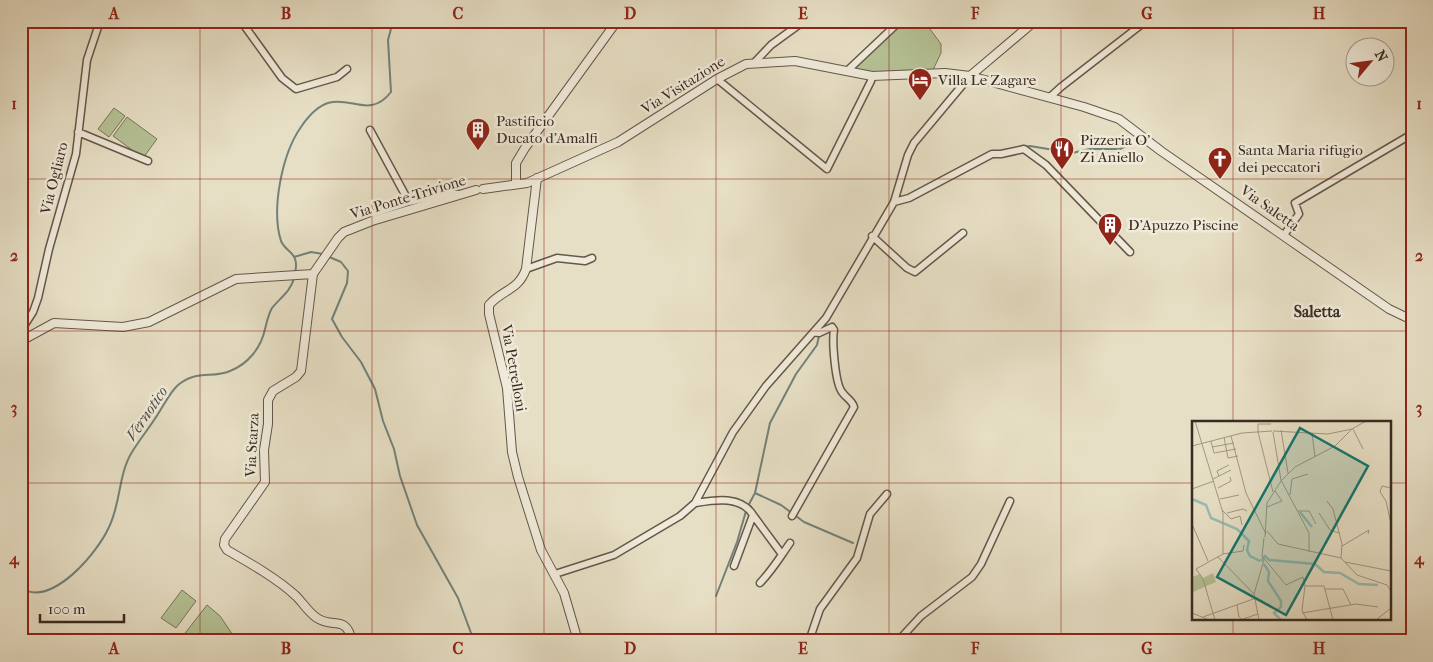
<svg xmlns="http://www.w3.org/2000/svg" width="1433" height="662" viewBox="0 0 1433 662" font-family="'IM FELL French Canon',serif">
<rect width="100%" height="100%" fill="#e7dfc5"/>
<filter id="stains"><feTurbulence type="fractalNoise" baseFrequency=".004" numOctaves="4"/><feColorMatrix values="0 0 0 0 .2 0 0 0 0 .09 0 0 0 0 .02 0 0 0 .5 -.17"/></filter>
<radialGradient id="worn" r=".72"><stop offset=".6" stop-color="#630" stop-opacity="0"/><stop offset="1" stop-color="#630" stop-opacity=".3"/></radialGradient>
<path fill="#b5c295" stroke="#78765b" d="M 905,21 L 924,21 L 941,44 L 941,53 L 933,70 L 873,73 L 853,69 Z
M 114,108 L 125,116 L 109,137 L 98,129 Z
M 127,117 L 157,139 L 143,158 L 113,136 Z
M 182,590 L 196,601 L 176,628 L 161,618 Z
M 207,605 L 220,616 L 237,641 L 179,641 Z"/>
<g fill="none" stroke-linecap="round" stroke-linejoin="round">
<path stroke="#72827a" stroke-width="2" d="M 1008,150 L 1030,146 L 1072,153 L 1090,149 L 1120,149 L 1138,140
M 327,256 L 341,262 L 348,271 L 347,283 L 332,319 L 342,337 L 361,362 L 375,389 L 383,421 L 394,449 L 400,476 L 417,525 L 458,598 L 474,641
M 294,257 L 311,252 L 323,254
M 295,273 C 300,252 286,253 281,241 C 271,209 282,154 301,127 C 338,72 362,129 391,92 L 388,40 L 393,21
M 755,493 L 781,505 L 804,522 L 853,543
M 748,506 L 755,493 L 770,423 L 796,374 L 817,345 L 819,336
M 21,588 C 52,608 98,552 109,527 C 121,503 118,475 132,452 C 140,439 150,427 158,414 C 164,405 169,394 177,386 C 196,369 212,379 230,371 C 248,364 261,348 265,329 C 267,322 268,315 272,308 C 280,298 291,291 294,278
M 716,596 L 737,542 L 746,511"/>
<defs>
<path id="minor" d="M 241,21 L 282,78 L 296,89 L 337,77 L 347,69
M 754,63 L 771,45 L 804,21
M 847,71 L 900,21
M 717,79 L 827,169 L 871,81 L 872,76
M 1050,97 L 1061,87 L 1146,21
M 370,130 L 409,202 L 449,193 L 459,194
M 78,132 L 148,161
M 894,202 L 909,198 L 992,154 L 1001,154 L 1024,149 L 1046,165 L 1130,252
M 373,214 L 409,202
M 1284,235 L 1299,214 L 1295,203 L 1412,134
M 872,236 L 907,268 L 915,272 L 963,233
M 526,269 L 557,258 L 585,261 L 592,258
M 23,338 L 24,326 L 33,312 L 38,298 L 49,249 L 76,154 L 87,60 L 100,21
M 695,503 C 714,500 741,495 753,515 L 734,566
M 753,515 L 781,553
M 792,516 L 854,407 C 852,400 846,398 842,392 C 835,383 832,341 834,330 L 832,327 L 819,333 L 814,332
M 555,574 L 614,555 L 680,516 L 695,503 L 733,432 L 766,386 L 826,318 L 894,202 L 908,155 L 914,143 L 970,76
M 760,583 C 774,568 780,557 790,543
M 809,641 L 820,609 L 857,558 L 870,514 L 887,494
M 898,641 L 921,616 L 972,577 L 981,564 L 1010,501"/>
<path id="tertiary" d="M 970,76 L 1035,21
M 537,178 L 526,269 C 518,291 503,289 489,305 L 489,314 L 507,388 L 512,452 L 518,477 L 541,550 L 564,593 L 578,641
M 516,183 L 516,163 L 525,148 L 617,21
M 483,189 L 527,183 L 618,142 L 717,79 L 746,64 L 795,61 L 872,76 L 945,73 L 970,76 L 1084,107 L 1119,119 L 1161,151 L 1389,309 L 1412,320
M 21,341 L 54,323 L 123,327 L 149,322 L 236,279 L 313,274
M 352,641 C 346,614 333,629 317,618 C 309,613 303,603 296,596 C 278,579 248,562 227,550 L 224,545 L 225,539 L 265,482 L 264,450 L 268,424 L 268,400 L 273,391 L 296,377 L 301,371 L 313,274 L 338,238 L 344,232 L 372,221 L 476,190"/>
</defs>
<use href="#minor" stroke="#65574a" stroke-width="9"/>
<use href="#tertiary" stroke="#65574a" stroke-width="10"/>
<use href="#minor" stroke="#efead9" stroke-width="6"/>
<use href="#tertiary" stroke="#efead9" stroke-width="8"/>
</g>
<path fill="none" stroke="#8f2418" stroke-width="1" stroke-opacity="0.55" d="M 200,21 L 200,641M 372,21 L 372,641M 544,21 L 544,641M 716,21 L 716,641M 889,21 L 889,641M 1061,21 L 1061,641M 1233,21 L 1233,422M 21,179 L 1412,179M 21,331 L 1412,331M 21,483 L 1193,483M 1389,483 L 1412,483M 1233,618 L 1233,641"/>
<defs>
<symbol id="hotel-pin" viewBox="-11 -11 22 30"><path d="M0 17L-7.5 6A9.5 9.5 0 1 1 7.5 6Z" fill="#8f2418" stroke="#efead9"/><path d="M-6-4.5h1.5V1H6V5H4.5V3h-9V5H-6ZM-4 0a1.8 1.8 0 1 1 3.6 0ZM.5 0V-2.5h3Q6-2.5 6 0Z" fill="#fff"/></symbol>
<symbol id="building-pin" viewBox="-11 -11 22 30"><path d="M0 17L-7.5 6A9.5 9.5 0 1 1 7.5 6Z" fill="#8f2418" stroke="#efead9"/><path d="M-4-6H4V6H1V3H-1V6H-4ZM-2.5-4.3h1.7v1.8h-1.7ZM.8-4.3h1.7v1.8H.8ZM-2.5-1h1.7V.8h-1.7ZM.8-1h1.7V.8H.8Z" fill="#fff"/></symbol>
<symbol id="restaurant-pin" viewBox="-11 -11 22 30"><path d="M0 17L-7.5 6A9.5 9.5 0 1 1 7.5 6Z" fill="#8f2418" stroke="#efead9"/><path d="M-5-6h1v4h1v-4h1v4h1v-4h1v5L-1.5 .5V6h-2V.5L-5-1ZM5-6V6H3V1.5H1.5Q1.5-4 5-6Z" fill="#fff"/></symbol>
<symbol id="church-pin" viewBox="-11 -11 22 30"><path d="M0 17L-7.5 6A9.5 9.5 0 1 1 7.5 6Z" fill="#8f2418" stroke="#efead9"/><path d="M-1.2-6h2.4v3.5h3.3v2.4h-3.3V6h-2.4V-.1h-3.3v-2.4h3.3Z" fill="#fff"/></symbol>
</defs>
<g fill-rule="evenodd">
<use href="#hotel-pin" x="906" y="66" width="28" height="38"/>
<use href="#building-pin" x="464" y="116" width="28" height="38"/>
<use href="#restaurant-pin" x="1048" y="135" width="28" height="38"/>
<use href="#church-pin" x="1206" y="145" width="28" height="38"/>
<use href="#building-pin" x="1096" y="211" width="28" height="38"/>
</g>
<g text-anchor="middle" stroke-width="5" stroke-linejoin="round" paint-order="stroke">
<g font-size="15" fill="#3a2a21" stroke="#efead9" text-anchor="start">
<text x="938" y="85">Villa Le Zagare</text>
<text x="496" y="126">Pastificio<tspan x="496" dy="17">Ducato d'Amalfi</tspan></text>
<text x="1080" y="145">Pizzeria O'<tspan x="1080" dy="17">Zi Aniello</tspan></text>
<text x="1238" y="155">Santa Maria rifugio<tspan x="1238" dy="17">dei peccatori</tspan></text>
<text x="1128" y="230">D'Apuzzo Piscine</text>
</g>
<g font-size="15" fill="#3a2a21" stroke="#efead9">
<text transform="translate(683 85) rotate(-32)" y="5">Via Visitazione</text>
<text transform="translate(54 178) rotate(-76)" y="5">Via Ogliaro</text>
<text transform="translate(408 197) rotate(-17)" y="5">Via Ponte Trivione</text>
<text transform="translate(1270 208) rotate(35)" y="5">Via Saletta</text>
<text transform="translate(514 368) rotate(80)" y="5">Via Petrelloni</text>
<text transform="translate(252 445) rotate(-87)" y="5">Via Starza</text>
</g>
<g font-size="16" font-weight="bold" fill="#3a2a21" stroke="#efead9">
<text x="1317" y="317">Saletta</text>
</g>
<g font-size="16" font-style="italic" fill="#514f46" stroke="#efead9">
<text transform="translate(146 413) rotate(-56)" y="6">Vernotico</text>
</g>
</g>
<g transform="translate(1192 421)">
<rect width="199" height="199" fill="#e7dfc5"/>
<path d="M 21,152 L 24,161 L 1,171 L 0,156 L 8,153 L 11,157 Z" fill="#b5c295"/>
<path fill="none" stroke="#97bdb5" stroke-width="2.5" d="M 0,78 L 14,84 L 19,97 L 45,108 L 57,120 L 55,129 L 58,135 L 68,140M 108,91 L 120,106M 69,140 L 73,135 L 77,139 L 123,143 L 132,151 L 148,152 L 167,163 L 186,164M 72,143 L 77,151 L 76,160 L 89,180 L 89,186 L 82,192 L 89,199"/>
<path fill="none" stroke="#a29783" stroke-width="1" d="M 3,0 L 31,92 L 31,133M 161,8 L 171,28M 89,9 L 96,52M 81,10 L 136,13 L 160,8 L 174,0M 66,11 L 81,71M 66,11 L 66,3 L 79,3M 81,11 L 89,59 L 117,112 L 117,131M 120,12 L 123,36M 39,15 L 54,72 L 74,113M 32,16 L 36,37 L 46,35M 19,20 L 22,32 L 44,28M 0,25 L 50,12 L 80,10M 20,26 L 42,22M 27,55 L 25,50 L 37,44M 21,58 L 39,49M 26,67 L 39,60 L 38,56M 199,67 L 190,65 L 188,71 L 194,80 L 199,103M 0,68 L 22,60M 98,74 L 100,58 L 116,53M 28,78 L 47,74M 135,80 L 141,88 L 150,123 L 149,137M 75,86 L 90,80 L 83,70M 30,89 L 39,98 L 48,95 L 50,104M 106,90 L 117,90 L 124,103M 35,92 L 51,88 L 55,90M 127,92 L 138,109 L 147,112M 0,103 L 16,140M 75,110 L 86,123 L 149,137 L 165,154 L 195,164 L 199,170M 73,116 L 75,82 L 89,60 L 103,46 L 143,25 L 160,8M 72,117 L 70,135 L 94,164 L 111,156 L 113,165 L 132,165 L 141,199M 150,125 L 177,109 L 176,113M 26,136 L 62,173 L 67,199M 153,141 L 199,150M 4,148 L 31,133 L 51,130 L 52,124M 4,148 L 11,158 L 23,199M 113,165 L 110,189 L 115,199M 133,168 L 151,168 L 159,184M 62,173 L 72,139M 45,184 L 47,196 L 51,199M 0,192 L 17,199M 110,192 L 164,183 L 186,186M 11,196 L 64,177M 51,198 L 66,193M 184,199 L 199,187"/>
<path fill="#0f766e" fill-opacity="0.15" stroke="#0f766e" stroke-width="2.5" d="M 108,7 L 176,45 L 94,194 L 25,156 Z"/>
<rect width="199" height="199" fill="none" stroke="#3a2a21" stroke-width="2.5"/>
</g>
<rect width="1433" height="662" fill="none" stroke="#e7dfc5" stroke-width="55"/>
<g transform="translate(1370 62) rotate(61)"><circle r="24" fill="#efead9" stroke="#a79d8f"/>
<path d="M0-4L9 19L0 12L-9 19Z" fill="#8f2418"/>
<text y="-8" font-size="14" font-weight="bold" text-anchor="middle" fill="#3a2a21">N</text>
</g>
<path d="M40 614v8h84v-8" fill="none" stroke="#3a2a21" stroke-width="2.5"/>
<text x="48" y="614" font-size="15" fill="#3a2a21" stroke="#efead9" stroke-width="4" paint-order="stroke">100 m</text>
<rect x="28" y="28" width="1378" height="606" fill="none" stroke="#8f2418" stroke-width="2"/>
<g font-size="16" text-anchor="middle" font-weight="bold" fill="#8f2418">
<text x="114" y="19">A</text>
<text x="286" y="19">B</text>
<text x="458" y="19">C</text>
<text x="630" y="19">D</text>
<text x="803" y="19">E</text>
<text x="975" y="19">F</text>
<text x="1147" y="19">G</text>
<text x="1319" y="19">H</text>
<text x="14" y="109">1</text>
<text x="1419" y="109">1</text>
<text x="14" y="261">2</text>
<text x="1419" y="261">2</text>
<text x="14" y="413">3</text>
<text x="1419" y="413">3</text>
<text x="14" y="564">4</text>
<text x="1419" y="564">4</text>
<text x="114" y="654">A</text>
<text x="286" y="654">B</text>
<text x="458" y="654">C</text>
<text x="630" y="654">D</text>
<text x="803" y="654">E</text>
<text x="975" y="654">F</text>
<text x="1147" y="654">G</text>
<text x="1319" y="654">H</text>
</g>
<rect width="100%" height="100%" filter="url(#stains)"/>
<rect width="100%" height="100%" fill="url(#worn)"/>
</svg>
